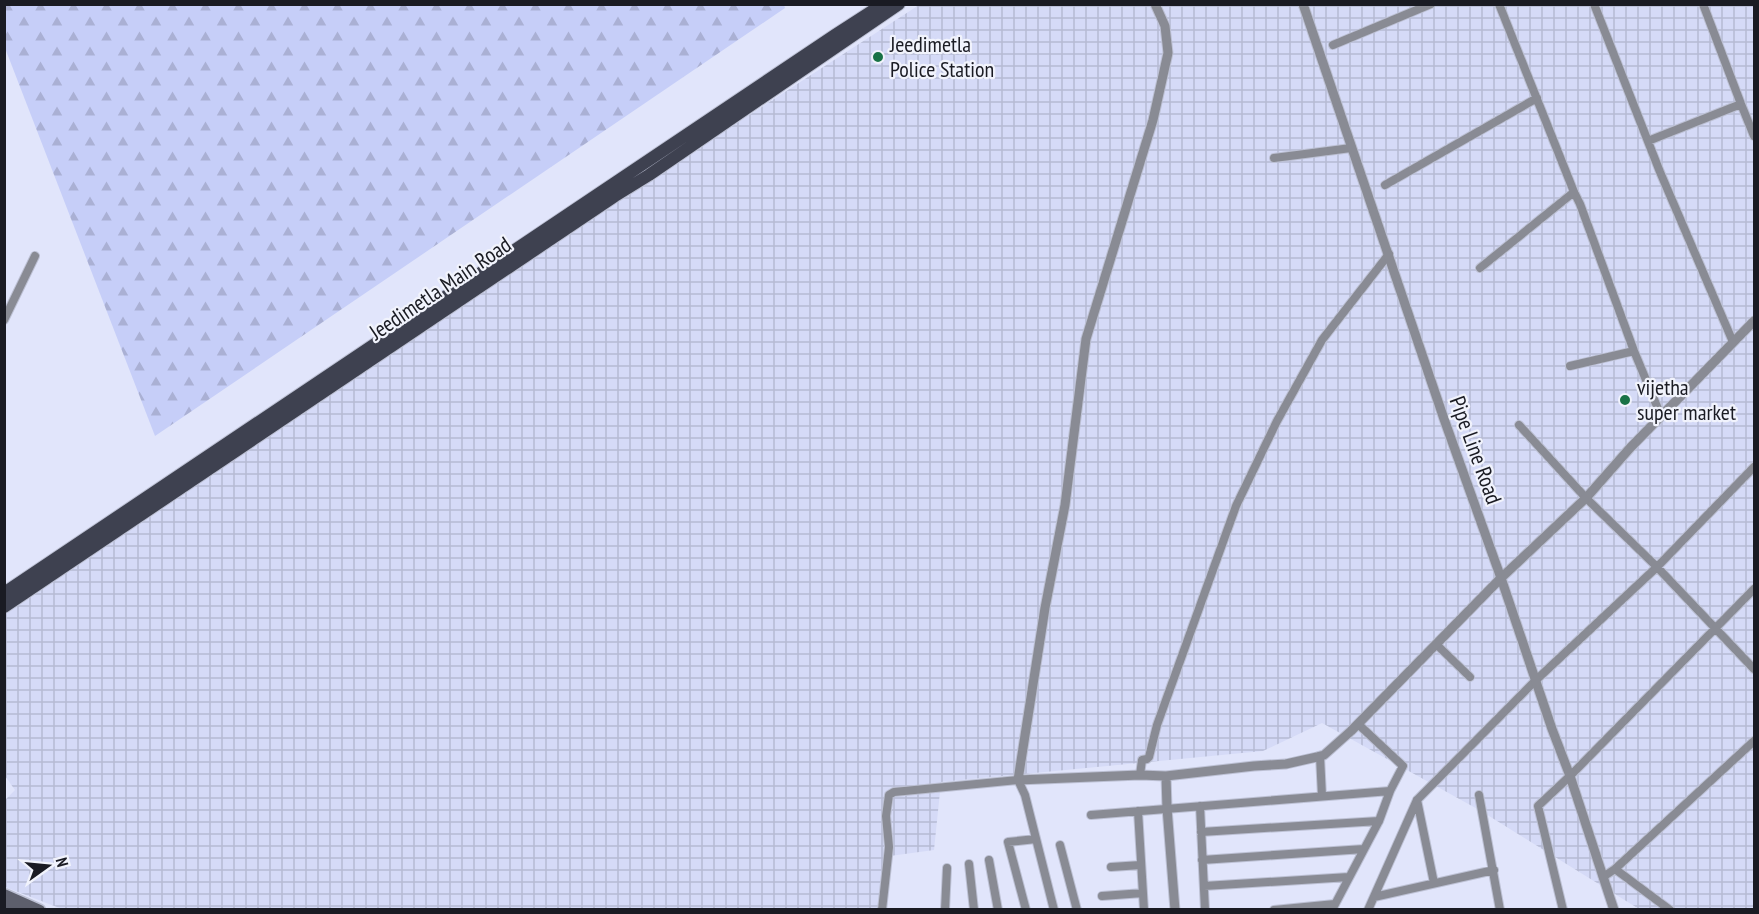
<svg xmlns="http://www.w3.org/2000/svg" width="1759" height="914" viewBox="0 0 1759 914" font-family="'PT Sans Narrow',sans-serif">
<defs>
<pattern id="industrial-grid" width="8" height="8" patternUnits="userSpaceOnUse" patternTransform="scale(1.5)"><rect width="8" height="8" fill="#d5daf7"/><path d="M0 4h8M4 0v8" fill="none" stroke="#b6bad3"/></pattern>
<pattern id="forest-firs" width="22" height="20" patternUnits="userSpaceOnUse" patternTransform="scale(1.5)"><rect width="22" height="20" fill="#c6cef8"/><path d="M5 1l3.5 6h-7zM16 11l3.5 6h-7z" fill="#aab0d4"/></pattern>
</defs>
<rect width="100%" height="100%" fill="#e1e5fb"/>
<path fill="url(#industrial-grid)" d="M 919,5 L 1754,5 L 1754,909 L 1639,909 L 1481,811 L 1322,723 L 1263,751 L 941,782 L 934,850 L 890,856 L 880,910 L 62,909 L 5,887 L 5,800 L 15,790 L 5,776 L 5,597 Z"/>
<path fill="url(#forest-firs)" d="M 784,5 L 785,8 L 155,436 L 5,48 L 5,5 Z"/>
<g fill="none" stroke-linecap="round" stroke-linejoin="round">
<defs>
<path id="minor" d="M 1499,4 L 1574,192 L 1580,204 L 1634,351 L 1661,416
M 1594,4 L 1660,172 L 1733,342
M 1703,4 L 1741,104 L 1754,136
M 1333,45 L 1431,4
M 1648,141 L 1741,104
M 1274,158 L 1351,148
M 1385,185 L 1537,98
M 1480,268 L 1574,192
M 4,320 L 35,256
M 1570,366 L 1634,351
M 1519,425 L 1586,498 L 1657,567 L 1754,669
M 1437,645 L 1470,677
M 1320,756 L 1322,796
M 1140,775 L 1142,760 L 1147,759 L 1149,757 L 1157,725 L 1236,506 L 1277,421 L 1322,340 L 1389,254
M 1479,795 L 1500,910
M 1417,800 L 1434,883
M 1200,806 L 1205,910
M 1138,811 L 1144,910
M 1091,815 L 1390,791
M 1201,832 L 1379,821
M 1060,845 L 1077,910
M 989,860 L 998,910
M 1202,860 L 1364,849
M 969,864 L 974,910
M 1111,867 L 1141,865
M 1615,869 L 1670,910
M 1603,877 L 1615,869 L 1754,741
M 1204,886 L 1349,877
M 1102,896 L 1143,893
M 1374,897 L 1494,870
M 882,910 L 889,847 L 886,816 L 889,795 L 894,792 L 1018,780 L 1025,795 L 1054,910
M 945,910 L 947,868
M 1026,910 L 1008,842 L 1036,839
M 1274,910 L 1335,904
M 1332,910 L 1379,821 L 1390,791 L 1403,766 L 1358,724
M 1368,910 L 1417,800 L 1535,681 L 1657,567 L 1754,467
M 1563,910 L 1538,806 L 1570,776 L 1754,589"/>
<path id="tertiary" d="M 1155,4 L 1165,26 L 1168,53 L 1153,120 L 1086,339 L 1065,505 L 1045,608 L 1018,780 L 1140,775 L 1166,776 L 1167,808 L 1175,910
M 1303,4 L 1444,419 L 1501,578 L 1552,729 L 1570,776 L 1614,910
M 1166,776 L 1254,766 L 1286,764 L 1317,757 L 1324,755 L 1351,731 L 1501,578 L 1586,498 L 1630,448 L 1754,321"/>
<path id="secondary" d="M 4,894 L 40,910
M 4,903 L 19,910"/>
<path id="primary" d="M 4,593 L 835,35 L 883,4
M 4,607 L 615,196 L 649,175 L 899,4"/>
</defs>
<use href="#minor" stroke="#bdc1d4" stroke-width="10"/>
<use href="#tertiary" stroke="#bdc1d4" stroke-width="11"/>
<use href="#secondary" stroke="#bdc1d4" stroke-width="13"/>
<use href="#primary" stroke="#bdc1d4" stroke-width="14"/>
<use href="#minor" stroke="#898b94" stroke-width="8"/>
<use href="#tertiary" stroke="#898b94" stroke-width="9"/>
<use href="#secondary" stroke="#5d5f6c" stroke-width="10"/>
<use href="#primary" stroke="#3e4150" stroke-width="12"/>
</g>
<g fill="#197246" stroke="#f1f3fc" stroke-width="2">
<circle cx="878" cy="57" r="6"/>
<circle cx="1625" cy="400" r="6"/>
</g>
<g text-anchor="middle" stroke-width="4.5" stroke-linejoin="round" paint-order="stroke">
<g font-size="22" fill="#1a1b23" stroke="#f1f3fc" text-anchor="start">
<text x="890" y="52">Jeedimetla<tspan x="890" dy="25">Police Station</tspan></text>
<text x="1637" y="395">vijetha<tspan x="1637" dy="25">super market</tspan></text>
</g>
<g font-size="22" fill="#1a1b23" stroke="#f1f3fc">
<text transform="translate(440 288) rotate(-34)" y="8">Jeedimetla Main Road</text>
<text transform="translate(1476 450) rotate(70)" y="8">Pipe Line Road</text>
</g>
</g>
<rect width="1759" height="914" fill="none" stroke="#1a1b23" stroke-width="12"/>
<g transform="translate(48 866) rotate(75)" stroke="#f1f3fc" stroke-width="4.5" paint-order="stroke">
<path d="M0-4.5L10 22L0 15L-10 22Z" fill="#1a1b23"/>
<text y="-9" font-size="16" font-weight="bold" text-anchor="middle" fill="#1a1b23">N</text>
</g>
</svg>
